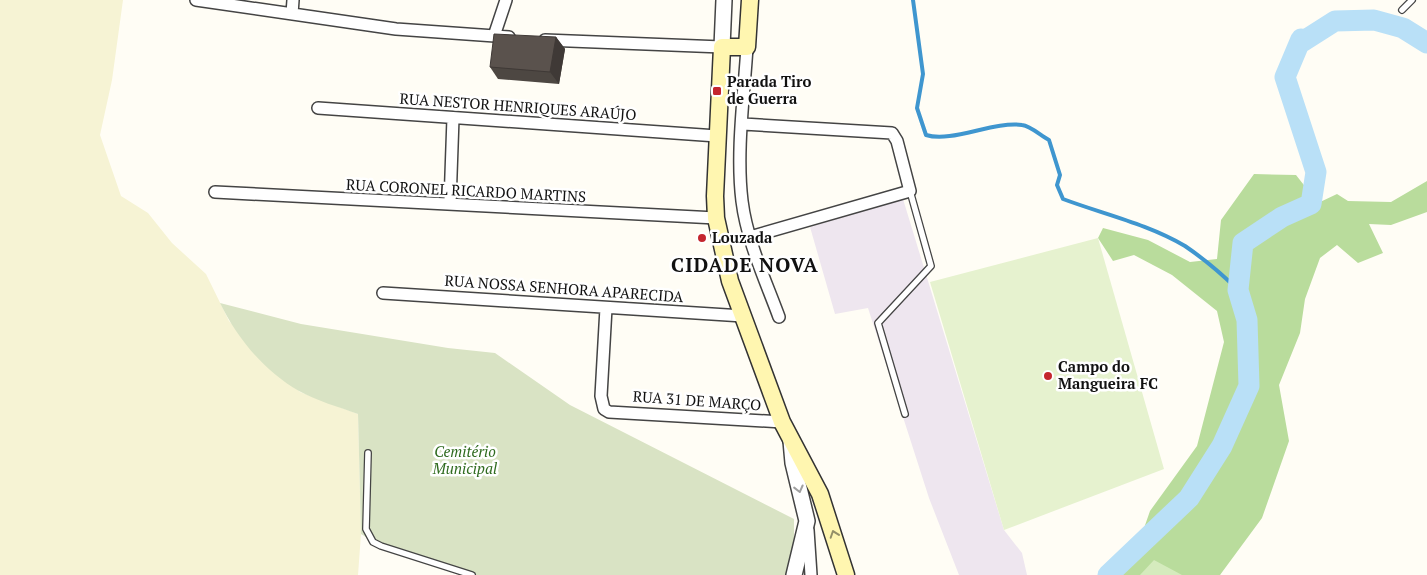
<svg xmlns="http://www.w3.org/2000/svg" width="1427" height="575" viewBox="0 0 1427 575" font-family="'PT Serif',serif">
<rect width="100%" height="100%" fill="#fffdf5"/>
<path fill="#eee6ef" d="M 903,199 L 1004,530 L 1022,553 L 1027,575 L 959,575 L 929,498 L 868,308 L 835,314 L 810,227 Z"/>
<path fill="#f6f3d4" d="M 0,0 L 123,0 L 112,80 L 100,135 L 121,196 L 148,213 L 172,243 L 206,274 L 229,321 L 300,392 L 358,414 L 361,534 L 358,575 L 0,575 Z"/>
<path fill="#d5ebbd" d="M 1142,542 L 1168,559 L 1221,575 L 1109,575 Z"/>
<path fill="#b9dc9c" d="M 1254,174 L 1296,175 L 1318,203 L 1337,194 L 1348,201 L 1391,202 L 1427,181 L 1427,212 L 1391,225 L 1369,224 L 1383,253 L 1358,263 L 1337,245 L 1320,258 L 1305,299 L 1300,333 L 1279,385 L 1289,441 L 1262,518 L 1220,575 L 1182,575 L 1154,560 L 1140,575 L 1098,575 L 1143,531 L 1150,511 L 1197,446 L 1224,342 L 1217,311 L 1172,275 L 1134,255 L 1113,261 L 1098,238 L 1103,228 L 1148,240 L 1190,262 L 1217,259 L 1221,220 Z"/>
<path fill="#d9e3c4" d="M 220,303 L 301,324 L 448,348 L 495,353 L 570,405 L 794,519 L 794,551 L 786,575 L 477,575 L 379,545 L 361,534 L 358,414 C 339,407 317,401 299,391 C 264,371 237,338 220,303 Z"/>
<path fill="#e6f2cf" d="M 1098,238 L 1164,469 L 1004,530 L 930,282 Z"/>
<g fill="none" stroke-linecap="round" stroke-linejoin="round">
<path stroke="#3f96cf" stroke-width="4" d="M 913,0 L 923,74 L 917,108 L 926,135 C 952,143 993,121 1022,125 C 1031,126 1041,136 1049,140 L 1060,175 L 1057,185 L 1063,199 C 1103,214 1148,224 1185,246 C 1204,259 1222,274 1238,290"/>
<path stroke="#b9e0f7" stroke-width="21" d="M 1108,575 L 1189,498 L 1222,446 L 1249,386 L 1247,320 L 1238,290 L 1243,243 L 1282,217 L 1311,204 L 1316,172 L 1285,77 L 1301,39 L 1302,42 L 1335,21 L 1374,20 L 1403,28 L 1427,43"/>
<defs>
<path id="service" d="M 1402,10 L 1412,0
M 905,414 L 878,323 L 931,266 L 910,191
M 368,453 L 366,529 L 373,542 L 381,546 L 472,575"/>
<path id="minor" d="M 196,0 L 396,29 L 509,37
M 292,14 L 293,0
M 494,36 L 506,0
M 545,40 L 722,47
M 747,47 C 744,96 736,152 742,201 C 747,241 765,279 779,317
M 318,108 L 717,136
M 743,124 L 892,133 L 897,141 L 910,191 L 750,237
M 215,192 L 716,218
M 450,203 L 453,118
M 383,293 L 743,316
M 606,308 L 601,396 L 604,409 L 609,412 L 782,422
M 808,530 L 811,575"/>
<path id="tertiary" d="M 722,47 L 724,0
M 791,441 L 793,463 L 807,521 L 794,575"/>
<path id="secondary" d="M 750,0 L 747,47 L 722,47 L 715,196 L 716,218 L 730,281 L 782,422 L 820,494 L 846,575"/>
</defs>
<use href="#service" stroke="#444" stroke-width="8"/>
<use href="#minor" stroke="#444" stroke-width="14"/>
<use href="#tertiary" stroke="#444" stroke-width="18"/>
<use href="#secondary" stroke="#333" stroke-width="19"/>
<use href="#service" stroke="#fff" stroke-width="5.5"/>
<use href="#minor" stroke="#fff" stroke-width="11"/>
<use href="#tertiary" stroke="#fff" stroke-width="15"/>
<use href="#secondary" stroke="#fff6b0" stroke-width="16"/>
</g>
<path fill="#4d4742" d="M 556,37 L 565,49 L 559,84 L 498,79 L 490,67 Z"/>
<path fill="#3f3936" d="M 556,37 L 565,49 L 559,84 L 550,72 Z"/>
<path fill="#5a524d" stroke="#3f3936" d="M 494,34 L 556,37 L 550,72 L 490,67 Z"/>
<defs><path id="oneway-chevron" d="M-2-3.5L2.5 0L-2 3.5" fill="none" stroke-width="1.6" stroke-linecap="round" stroke-linejoin="round" transform="scale(1.25)"/></defs>
<use stroke="#a0a0a0" href="#oneway-chevron" transform="translate(799 489) rotate(76)"/>
<use stroke="#948f68" href="#oneway-chevron" transform="translate(834 534) rotate(-109)"/>
<g fill="#c4262e" stroke="#fff" stroke-width="2">
<rect x="712" y="86" width="10" height="10" rx="2.5"/>
<circle cx="702" cy="238" r="5"/>
<circle cx="1048" cy="376" r="5"/>
</g>
<g text-anchor="middle" stroke-width="5" stroke-linejoin="round" paint-order="stroke">
<g font-size="15" font-weight="bold" fill="#111" stroke="#fff" text-anchor="start">
<text x="727" y="87">Parada Tiro<tspan x="727" dy="17">de Guerra</tspan></text>
<text x="712" y="243">Louzada</text>
<text x="1058" y="372">Campo do<tspan x="1058" dy="17">Mangueira FC</tspan></text>
</g>
<g font-size="15" fill="#111" stroke="#fff">
<text transform="translate(518 107) rotate(4)" y="5">RUA NESTOR HENRIQUES ARAÚJO</text>
<text transform="translate(466 191) rotate(3)" y="5">RUA CORONEL RICARDO MARTINS</text>
<text transform="translate(564 289) rotate(4)" y="5">RUA NOSSA SENHORA APARECIDA</text>
<text transform="translate(697 401) rotate(4)" y="5">RUA 31 DE MARÇO</text>
</g>
<g font-size="15" font-style="italic" fill="#2f6b1f" stroke="#fff">
<text x="465" y="457">Cemitério<tspan x="465" dy="17">Municipal</tspan></text>
</g>
<g font-size="20" font-weight="bold" letter-spacing="1" fill="#111" stroke="#fff">
<text x="745" y="272">CIDADE NOVA</text>
</g>
</g>
</svg>
